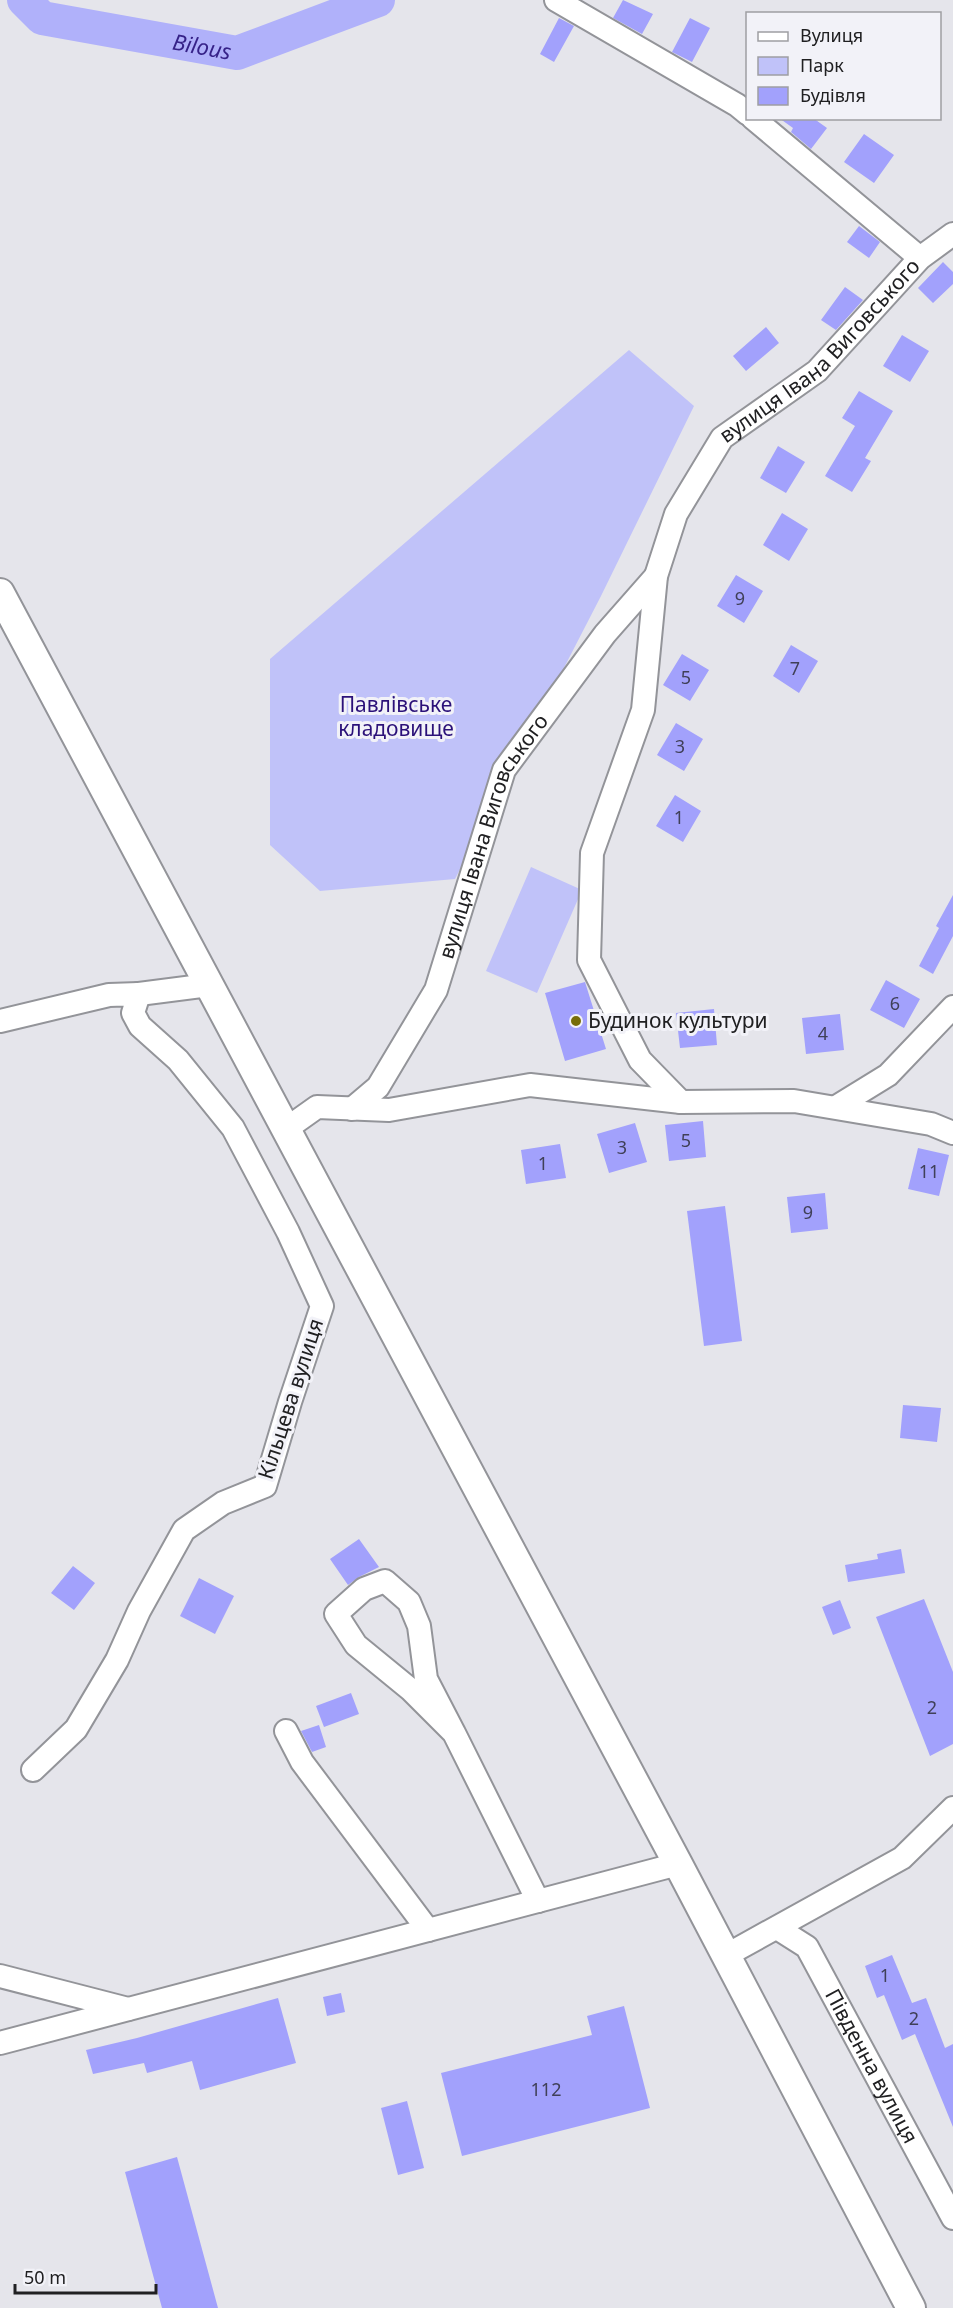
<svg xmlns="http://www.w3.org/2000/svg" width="953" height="2308" viewBox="0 0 953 2308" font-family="'Noto Sans',sans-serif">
<rect width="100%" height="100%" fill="#e5e5eb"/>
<path fill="#c0c2f9" d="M 629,350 L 694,406 L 601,596 L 455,879 L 320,891 L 270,845 L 270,659 Z
M 531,867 L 582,890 L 537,993 L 486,971 Z"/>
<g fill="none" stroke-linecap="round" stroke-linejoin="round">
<path stroke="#b0b1fa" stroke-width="34" id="s1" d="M 24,0 L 42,18 L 237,53 L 378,0"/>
</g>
<path fill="#a2a1fc" d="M 623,0 L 653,14 L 642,34 L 613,18 Z
M 559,18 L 574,26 L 554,62 L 540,54 Z
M 690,18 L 710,28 L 692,62 L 672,52 Z
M 779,118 L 813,118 L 827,128 L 811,149 L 791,132 L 793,128 Z
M 864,134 L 894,155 L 874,183 L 844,162 Z
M 859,226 L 880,242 L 869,258 L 847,242 Z
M 943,262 L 953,272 L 953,284 L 933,303 L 918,288 Z
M 845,287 L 863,300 L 836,330 L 821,320 Z
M 766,327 L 779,343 L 746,371 L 733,356 Z
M 902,335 L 929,351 L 910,382 L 883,366 Z
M 859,391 L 893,411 L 865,458 L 871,461 L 852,492 L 825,476 L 855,426 L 842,418 Z
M 778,446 L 805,462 L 786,493 L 760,478 Z
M 782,513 L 808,529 L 789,561 L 763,545 Z
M 736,575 L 763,591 L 744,623 L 717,606 Z
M 791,645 L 818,661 L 799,693 L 773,676 Z
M 682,654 L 709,670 L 690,701 L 663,685 Z
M 676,723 L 703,739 L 684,771 L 657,755 Z
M 675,795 L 701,811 L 683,842 L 656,826 Z
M 953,895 L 953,936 L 933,974 L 919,966 L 939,928 L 936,926 Z
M 886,980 L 920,999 L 904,1028 L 870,1010 Z
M 585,982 L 606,1049 L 565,1061 L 545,993 Z
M 714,1009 L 717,1045 L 680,1048 L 676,1013 Z
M 840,1014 L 844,1050 L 806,1054 L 802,1018 Z
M 703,1121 L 706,1157 L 669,1161 L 665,1125 Z
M 635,1123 L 647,1162 L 609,1173 L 597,1134 Z
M 560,1144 L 566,1178 L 526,1184 L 521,1150 Z
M 918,1148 L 949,1155 L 939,1196 L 908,1189 Z
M 825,1193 L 828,1229 L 791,1233 L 787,1197 Z
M 725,1206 L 742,1341 L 704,1346 L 687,1211 Z
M 903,1405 L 941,1408 L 937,1442 L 900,1438 Z
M 359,1539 L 379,1567 L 359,1577 L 348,1585 L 330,1559 Z
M 901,1549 L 905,1573 L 848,1582 L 845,1565 L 878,1559 L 877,1554 Z
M 73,1566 L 95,1583 L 74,1610 L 51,1593 Z
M 199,1578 L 234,1596 L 215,1634 L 180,1616 Z
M 924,1599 L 953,1672 L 953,1744 L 930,1756 L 876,1617 Z
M 840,1600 L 851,1628 L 833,1635 L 822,1607 Z
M 351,1693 L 359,1714 L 324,1727 L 316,1706 Z
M 319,1725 L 326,1747 L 312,1752 L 301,1731 Z
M 892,1955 L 912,2003 L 926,1998 L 945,2048 L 953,2044 L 953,2127 L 915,2034 L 902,2040 L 884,1995 L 877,1998 L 865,1966 Z
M 341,1993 L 345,2012 L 327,2016 L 323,1997 Z
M 278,1998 L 296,2063 L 200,2090 L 192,2061 L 147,2073 L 144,2063 L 93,2074 L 86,2050 L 137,2038 Z
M 624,2006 L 650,2108 L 462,2156 L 441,2073 L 592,2035 L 587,2016 Z
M 407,2101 L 424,2168 L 398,2175 L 381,2108 Z
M 177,2157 L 218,2308 L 162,2308 L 125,2172 Z"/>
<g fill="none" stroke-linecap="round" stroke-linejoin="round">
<defs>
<g id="minor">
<path d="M 556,0 L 737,105 L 748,114"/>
<path d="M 753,118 L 920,258"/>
<path d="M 139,994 L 209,985"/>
<path d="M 0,1021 L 109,995 L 139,994 L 133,1013 L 140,1026 L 178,1060 L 233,1128 L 288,1232 L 322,1306 L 290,1402 L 265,1486 L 223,1503 L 184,1530 L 139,1611 L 117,1660 L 76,1729 L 33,1770"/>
<path id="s2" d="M 681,1102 L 640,1060 L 589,960 L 592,853 L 643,710 L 656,576 L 676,514 L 722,438 L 817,371 L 920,258 L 953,234"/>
<path d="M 836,1107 L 888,1075 L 953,1007"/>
<path id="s3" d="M 352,1109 L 378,1087 L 436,990 L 504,770 L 605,634 L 656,576"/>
<path d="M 286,1129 L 317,1107 L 389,1110 L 530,1085 L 681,1102 L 794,1101 L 931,1124 L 953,1133"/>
<path d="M 286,1731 L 302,1762 L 428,1930"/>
<path d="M 454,1733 L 426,1679 L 419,1626 L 409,1602 L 385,1581 L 364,1589 L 336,1614 L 356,1645 L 411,1690 L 454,1733 L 538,1901"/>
<path id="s4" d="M 777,1928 L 807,1947 L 953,2218"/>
<path d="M 725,1956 L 902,1858 L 953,1808"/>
<path d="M 0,1976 L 128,2009"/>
<path d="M 0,2043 L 678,1864"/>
</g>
<path id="major" d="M 0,593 L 678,1864 L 911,2308"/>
</defs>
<use href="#minor" stroke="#939499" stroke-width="26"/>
<use href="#major" stroke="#939499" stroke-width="32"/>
<use href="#minor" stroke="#fff" stroke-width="22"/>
<use href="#major" stroke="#fff" stroke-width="28"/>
</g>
<circle fill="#776d0a" stroke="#f2f2f8" stroke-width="2" cx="576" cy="1021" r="6"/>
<g text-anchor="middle" stroke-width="6" stroke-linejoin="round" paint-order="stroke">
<g font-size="18" fill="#404058">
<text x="740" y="605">9</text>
<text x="795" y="675">7</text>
<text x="686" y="684">5</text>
<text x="680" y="753">3</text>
<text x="679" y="824">1</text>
<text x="895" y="1010">6</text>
<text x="823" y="1040">4</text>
<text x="686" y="1147">5</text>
<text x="622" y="1154">3</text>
<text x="543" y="1170">1</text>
<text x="929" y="1178">11</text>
<text x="808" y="1219">9</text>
<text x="932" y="1714">2</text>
<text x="885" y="1982">1</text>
<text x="914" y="2025">2</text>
<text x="546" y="2096">112</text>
</g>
<g font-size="21" fill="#202022" stroke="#f2f2f8">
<text dy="7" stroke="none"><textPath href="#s2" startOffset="850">вулиця Івана Виговського</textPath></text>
<text dy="7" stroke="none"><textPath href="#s3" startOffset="312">вулиця Івана Виговського</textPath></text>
<text transform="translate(291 1399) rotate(-72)" y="7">Кільцева вулиця</text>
<text dy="7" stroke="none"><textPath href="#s4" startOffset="171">Південна вулиця</textPath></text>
</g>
<g font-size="21" fill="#2b1179" stroke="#f2f2f8">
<text x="396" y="712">Павлівське<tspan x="396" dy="24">кладовище</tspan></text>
</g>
<g font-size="21" fill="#202022" stroke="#f2f2f8" text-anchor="start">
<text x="588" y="1028">Будинок культури</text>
</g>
<g font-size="22" font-style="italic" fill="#362288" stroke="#f2f2f8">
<text dy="8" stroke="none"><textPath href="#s1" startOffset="188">Bilous</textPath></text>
</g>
</g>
<rect x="746" y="12" width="195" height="108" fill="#f2f2f8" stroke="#9e9ea2" stroke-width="1.5"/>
<rect x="758" y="32" width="30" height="9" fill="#ffffff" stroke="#9e9ea2" stroke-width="1.5"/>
<text x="800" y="42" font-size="18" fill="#202022">Вулиця</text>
<rect x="758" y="57" width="30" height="18" fill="#c0c2f9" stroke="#9e9ea2" stroke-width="1.5"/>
<text x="800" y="72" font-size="18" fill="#202022">Парк</text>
<rect x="758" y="87" width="30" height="18" fill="#a2a1fc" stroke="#9e9ea2" stroke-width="1.5"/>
<text x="800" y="102" font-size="18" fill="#202022">Будівля</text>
<path d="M15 2284v9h141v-9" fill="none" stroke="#202022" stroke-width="3"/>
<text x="24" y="2284" font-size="18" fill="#202022" stroke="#f2f2f8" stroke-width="4.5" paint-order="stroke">50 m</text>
</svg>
